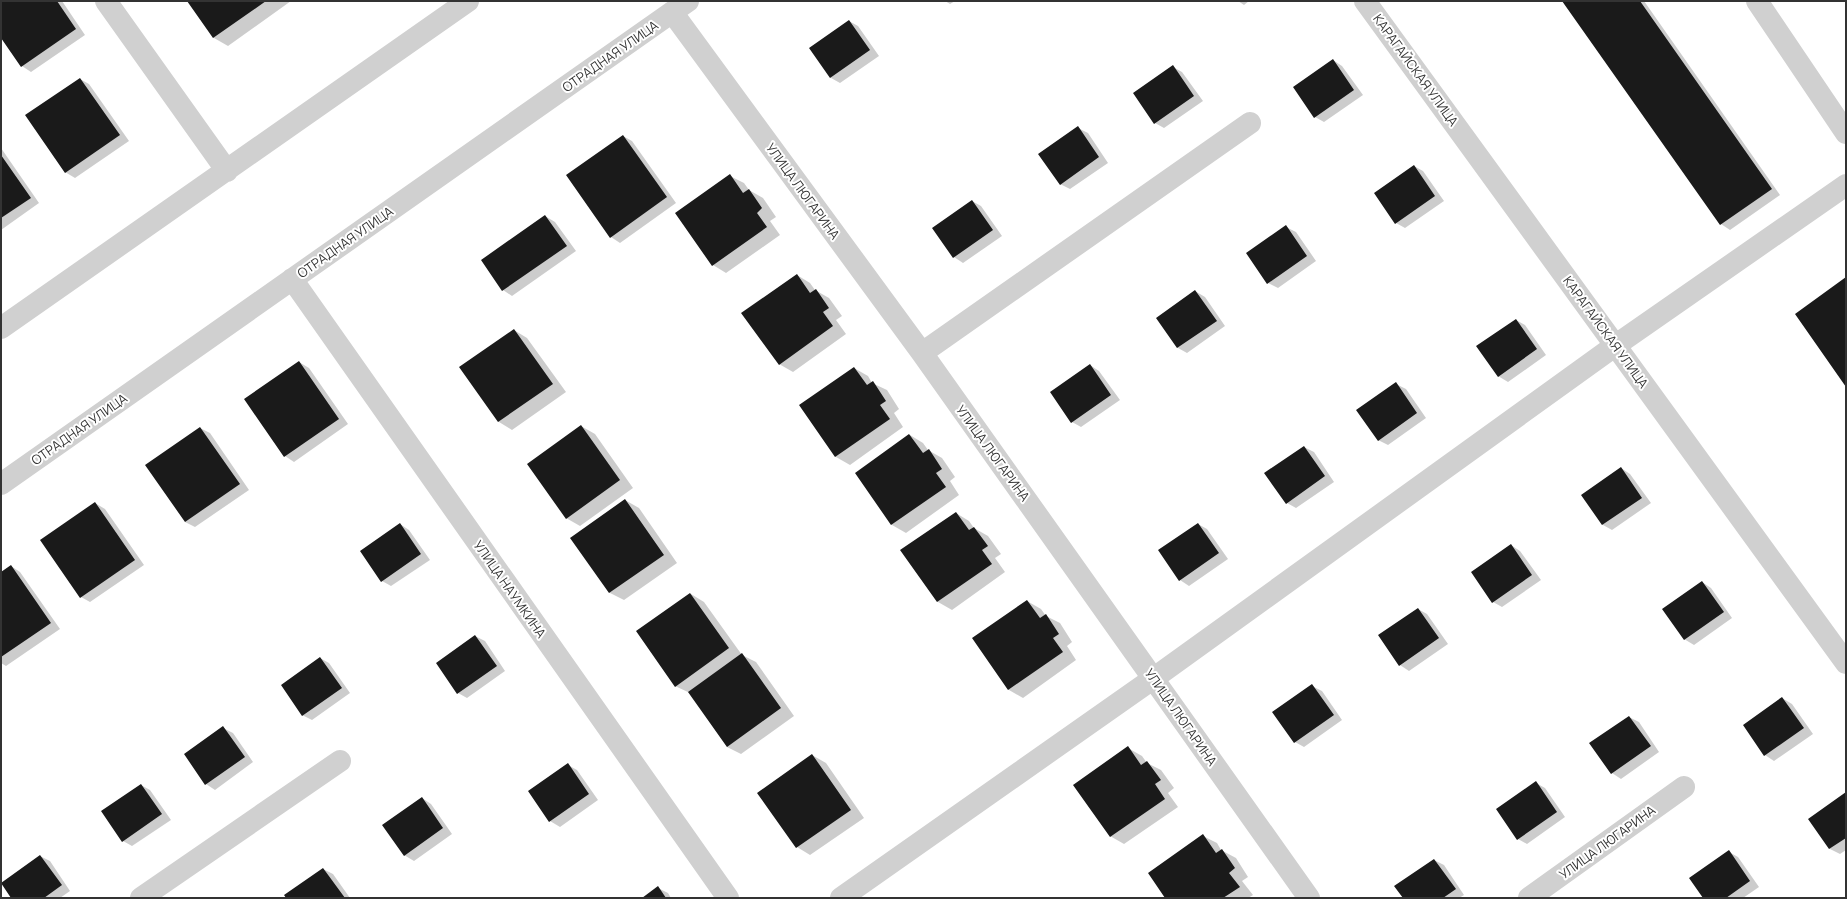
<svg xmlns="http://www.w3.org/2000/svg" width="1847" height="899" viewBox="0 0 1847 899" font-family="Manrope,sans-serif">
<rect width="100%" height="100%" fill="#fff"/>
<path fill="#0003" d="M 1,1 L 62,1 L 85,35 L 31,72 L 22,66 L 1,37 Z
M 189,1 L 291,1 L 228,46 L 214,38 Z
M 945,1 L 955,1 L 950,4 Z
M 1238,1 L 1249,1 L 1244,5 Z
M 1564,1 L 1644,1 L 1780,195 L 1730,230 L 1721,224 Z
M 849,21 L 858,26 L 879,56 L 840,83 L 831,78 Z
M 1333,60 L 1342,66 L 1363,95 L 1324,122 L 1315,117 Z
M 1173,67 L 1182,72 L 1203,101 L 1164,128 L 1155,123 Z
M 80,79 L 89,84 L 129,141 L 75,178 L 65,172 Z
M 1078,128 L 1088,133 L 1108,163 L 1070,189 L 1060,184 Z
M 623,136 L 632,141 L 676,203 L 620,243 L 611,237 Z
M 1,148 L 39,203 L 1,230 Z
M 1414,166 L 1423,171 L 1444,201 L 1405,228 L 1396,223 Z
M 730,176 L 744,183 L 749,190 L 763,198 L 776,217 L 770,221 L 780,235 L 726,273 L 713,265 Z
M 972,201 L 981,206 L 1002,236 L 963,263 L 954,257 Z
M 545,216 L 555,222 L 576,251 L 512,296 L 503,290 L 482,261 Z
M 1286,227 L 1296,232 L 1316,261 L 1278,288 L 1268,283 Z
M 797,275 L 810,283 L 815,290 L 829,298 L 842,316 L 836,320 L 846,334 L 793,372 L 779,364 Z
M 1195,291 L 1205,297 L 1225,326 L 1187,353 L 1178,348 L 1157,318 Z
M 1516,320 L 1525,325 L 1546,355 L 1508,382 L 1498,376 Z
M 514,330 L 527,338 L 566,392 L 512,430 L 499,422 L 460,367 Z
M 299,362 L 309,368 L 348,424 L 294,462 L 285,456 L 246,399 Z
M 1090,365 L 1099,371 L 1120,400 L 1081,427 L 1072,422 Z
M 854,368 L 868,376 L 872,383 L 887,390 L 899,409 L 894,413 L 903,427 L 850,465 L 836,457 L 800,405 Z
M 1396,384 L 1406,389 L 1426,418 L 1388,445 L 1378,440 Z
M 581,426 L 595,434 L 633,488 L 580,526 L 566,518 Z
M 200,428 L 210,433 L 249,490 L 195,527 L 185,522 Z
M 910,435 L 923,443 L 928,450 L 942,458 L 955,477 L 950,481 L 959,495 L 906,533 L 892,525 L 856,473 Z
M 1304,447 L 1314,452 L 1334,482 L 1296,508 L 1287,503 Z
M 1621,468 L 1630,474 L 1651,503 L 1612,530 L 1603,525 L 1582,495 Z
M 625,500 L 639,508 L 677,563 L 624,600 L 610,593 L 572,538 Z
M 95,503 L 105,509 L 144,565 L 90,602 L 81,597 Z
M 956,513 L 969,521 L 974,528 L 988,536 L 1001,554 L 995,558 L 1005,572 L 952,610 L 938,602 L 902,551 Z
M 400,524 L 409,530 L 430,560 L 391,586 L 382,581 Z
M 1198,524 L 1207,529 L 1228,559 L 1189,586 L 1180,580 Z
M 1511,545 L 1520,551 L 1541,580 L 1502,607 L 1493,602 Z
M 11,566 L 20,572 L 60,629 L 6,666 L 1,663 L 1,573 Z
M 1702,582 L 1711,588 L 1732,618 L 1694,645 L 1684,639 Z
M 691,594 L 704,602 L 742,655 L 756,662 L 794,716 L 741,754 L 727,747 L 690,693 L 675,686 Z
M 1027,601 L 1041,609 L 1046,616 L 1060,623 L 1072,642 L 1067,646 L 1076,660 L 1023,698 L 1009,690 L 973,638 Z
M 1418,609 L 1427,614 L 1448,644 L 1409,671 L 1400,665 L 1379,636 Z
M 475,636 L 485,641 L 505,671 L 467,698 L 458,693 Z
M 320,658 L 329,663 L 350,693 L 312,720 L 302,715 Z
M 1312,686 L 1322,691 L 1342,720 L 1304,747 L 1295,742 Z
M 1782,698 L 1792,704 L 1813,734 L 1774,761 L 1765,755 Z
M 1629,717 L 1639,722 L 1659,752 L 1621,779 L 1612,773 Z
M 223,728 L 233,733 L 253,762 L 215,790 L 206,784 Z
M 1128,748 L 1142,756 L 1147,763 L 1161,770 L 1174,788 L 1168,793 L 1178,807 L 1124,844 L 1110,836 Z
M 812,755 L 826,763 L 864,818 L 810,855 L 797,847 Z
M 568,765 L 577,770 L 598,800 L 560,827 L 550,821 L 529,792 Z
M 1536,783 L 1545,788 L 1565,817 L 1527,844 L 1518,839 Z
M 141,785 L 150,790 L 171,820 L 132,846 L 123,841 Z
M 1846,794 L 1846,850 L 1840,854 L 1830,849 L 1810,819 Z
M 422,798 L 431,804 L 452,834 L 414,861 L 404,855 Z
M 1203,836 L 1217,843 L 1221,850 L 1236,858 L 1248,877 L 1242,881 L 1253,895 L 1248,898 L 1167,898 Z
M 1729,852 L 1738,857 L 1759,887 L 1743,898 L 1704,898 Z
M 40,856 L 50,861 L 70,891 L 60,898 L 12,898 Z
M 1434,860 L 1444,865 L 1464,895 L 1459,898 L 1404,898 Z
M 323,869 L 333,874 L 350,898 L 287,898 Z
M 658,888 L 668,893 L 671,898 L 643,898 Z"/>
<path fill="#1a1a1a" d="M 1,1 L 57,1 L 76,29 L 21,67 L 1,38 Z
M 187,1 L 266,1 L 213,38 Z
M 1562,1 L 1640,1 L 1772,189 L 1720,225 Z
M 849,20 L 870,50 L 830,78 L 809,48 Z
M 1333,59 L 1354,90 L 1314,118 L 1293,87 Z
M 1173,65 L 1194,96 L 1154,124 L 1133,93 Z
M 80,78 L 120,135 L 65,173 L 25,115 Z
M 1078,126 L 1099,157 L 1060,185 L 1038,154 Z
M 623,135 L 667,197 L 610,238 L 566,175 Z
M 1,155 L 31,198 L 1,218 Z
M 1414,165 L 1435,196 L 1395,224 L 1374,193 Z
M 730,174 L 743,193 L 749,189 L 762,208 L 757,213 L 767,227 L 712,266 L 675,213 Z
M 972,200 L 993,230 L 953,258 L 932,228 Z
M 545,215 L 567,246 L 502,291 L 481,260 Z
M 1286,225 L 1307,256 L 1267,284 L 1246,253 Z
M 797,274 L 810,293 L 816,289 L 829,308 L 823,312 L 833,326 L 779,365 L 741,313 Z
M 1846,277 L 1846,387 L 1795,314 Z
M 1195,290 L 1217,321 L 1177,348 L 1156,318 Z
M 1516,319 L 1537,349 L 1498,377 L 1476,346 Z
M 514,329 L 553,384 L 498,422 L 459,367 Z
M 299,361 L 339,419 L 284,457 L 244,399 Z
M 1090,364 L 1111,395 L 1071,423 L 1050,392 Z
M 854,367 L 867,385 L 873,381 L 886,401 L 880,405 L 890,419 L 835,457 L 799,405 Z
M 1396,382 L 1417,413 L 1378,441 L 1356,410 Z
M 581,425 L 620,480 L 566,519 L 527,464 Z
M 200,427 L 240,484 L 185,522 L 145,465 Z
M 909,434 L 923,453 L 929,449 L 942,469 L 936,473 L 946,487 L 891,525 L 855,473 Z
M 1304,446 L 1325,476 L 1286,504 L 1264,473 Z
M 1621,467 L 1642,498 L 1602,525 L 1581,495 Z
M 625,499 L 664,555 L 609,593 L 570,538 Z
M 95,502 L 135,560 L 80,598 L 40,540 Z
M 956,512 L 969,530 L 974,527 L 988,546 L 982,550 L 992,564 L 937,602 L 900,550 Z
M 400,523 L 421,554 L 381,582 L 360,551 Z
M 1198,523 L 1219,553 L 1179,581 L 1158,550 Z
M 1511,544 L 1532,575 L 1492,603 L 1471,572 Z
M 11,565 L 51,623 L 1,657 L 1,572 Z
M 1702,581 L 1724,612 L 1684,640 L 1662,609 Z
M 690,593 L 729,648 L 675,687 L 636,631 Z
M 1027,600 L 1040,618 L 1046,614 L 1059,634 L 1053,638 L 1063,652 L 1008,690 L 972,638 Z
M 1418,608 L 1439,638 L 1399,666 L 1378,635 Z
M 475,635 L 497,666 L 457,694 L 436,663 Z
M 742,653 L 781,708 L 727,747 L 688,692 Z
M 320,657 L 342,688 L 302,716 L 281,685 Z
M 1312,684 L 1334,715 L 1294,743 L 1272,712 Z
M 1782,697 L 1804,728 L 1764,756 L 1743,725 Z
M 1629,716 L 1651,746 L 1611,774 L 1589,743 Z
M 223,726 L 245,757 L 205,785 L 184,754 Z
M 1128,746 L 1141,765 L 1147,761 L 1161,780 L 1155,784 L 1165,799 L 1110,837 L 1073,785 Z
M 812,754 L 851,810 L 796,848 L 757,793 Z
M 568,763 L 589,794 L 549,822 L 528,791 Z
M 1536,781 L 1557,812 L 1517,840 L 1496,809 Z
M 141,784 L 162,814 L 122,842 L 101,811 Z
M 1846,792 L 1846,838 L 1829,849 L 1808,819 Z
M 422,797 L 443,828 L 404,856 L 382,825 Z
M 1203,834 L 1216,853 L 1222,849 L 1235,868 L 1229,873 L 1240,887 L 1223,898 L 1165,898 L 1148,873 Z
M 1729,850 L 1750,881 L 1726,898 L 1703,898 L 1689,878 Z
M 40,855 L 62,885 L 44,898 L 11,898 L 1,883 Z
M 1434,859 L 1456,889 L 1443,898 L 1403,898 L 1394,886 Z
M 323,868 L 345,898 L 286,898 L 284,895 Z
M 658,886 L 666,898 L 642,898 Z"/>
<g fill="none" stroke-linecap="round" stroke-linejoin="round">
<path stroke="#d0d0d0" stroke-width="22" d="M 106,1 L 227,171
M 1365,1 L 1846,663
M 1757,1 L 1846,133
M 672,12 L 922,353 L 1309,898
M 292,279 L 728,898
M 1,328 L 468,1
M 922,353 L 1250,123
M 1,484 L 688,1
M 141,898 L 340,761
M 841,898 L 1154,678 L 1616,345 L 1846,185
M 1529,898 L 1684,787"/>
</g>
<g text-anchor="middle" stroke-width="4" stroke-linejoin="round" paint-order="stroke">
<g font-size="13" fill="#333" stroke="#fff">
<text transform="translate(610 56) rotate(-35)" y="5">ОТРАДНАЯ УЛИЦА</text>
<text transform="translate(1416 70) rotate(54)" y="5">КАРАГАЙСКАЯ УЛИЦА</text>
<text transform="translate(803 191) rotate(54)" y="5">УЛИЦА ЛЮГАРИНА</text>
<text transform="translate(345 242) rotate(-35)" y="5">ОТРАДНАЯ УЛИЦА</text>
<text transform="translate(1606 332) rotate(54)" y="5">КАРАГАЙСКАЯ УЛИЦА</text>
<text transform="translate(79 429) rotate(-35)" y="5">ОТРАДНАЯ УЛИЦА</text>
<text transform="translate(993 453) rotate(54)" y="5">УЛИЦА ЛЮГАРИНА</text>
<text transform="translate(510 589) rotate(55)" y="5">УЛИЦА НАУМКИНА</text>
<text transform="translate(1181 717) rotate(55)" y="5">УЛИЦА ЛЮГАРИНА</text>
<text transform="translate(1607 842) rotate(-36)" y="5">УЛИЦА ЛЮГАРИНА</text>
</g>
</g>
<rect width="1847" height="899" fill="none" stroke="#333333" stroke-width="4"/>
</svg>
